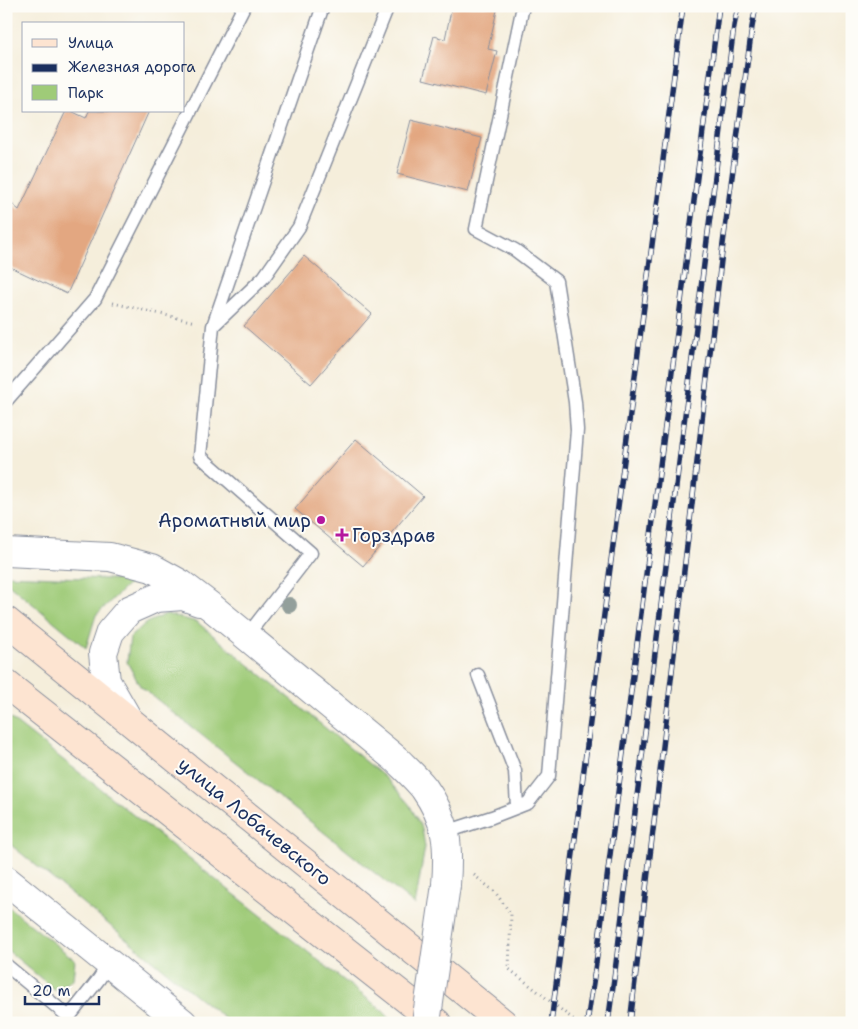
<svg xmlns="http://www.w3.org/2000/svg" width="858" height="1029" viewBox="0 0 858 1029" font-family="'Shantell Sans',sans-serif">
<rect width="100%" height="100%" fill="#fdfcf7"/>
<filter id="ink" filterUnits="userSpaceOnUse"><feTurbulence type="fractalNoise" baseFrequency=".02" numOctaves="2"/><feDisplacementMap in="SourceGraphic" scale="10" xChannelSelector="R" yChannelSelector="G"/><feConvolveMatrix kernelMatrix="1 2 1 2 8 2 1 2 1" color-interpolation-filters="sRGB"/></filter>
<filter id="wash" filterUnits="userSpaceOnUse"><feTurbulence type="fractalNoise" baseFrequency=".0096" numOctaves="4" result="noise"/><feDisplacementMap in="SourceGraphic" scale="20" xChannelSelector="R" yChannelSelector="G"/><feGaussianBlur stdDeviation="1.12" result="paint"/><feColorMatrix in="noise" values="0 0 0 0 0 0 0 0 0 0 0 0 0 0 0 0 0 1.4 0 .05"/><feComposite in="paint" operator="in"/></filter>
<g filter="url(#wash)">
<rect width="100%" height="100%" fill="#f5eedb"/>
<path fill="#9fcb78" stroke="#5d7d6b" d="M 6,575 L 133,580 L 96,615 L 86,648 L 6,582 Z
M 166,614 L 197,622 L 386,778 L 409,804 L 422,828 L 425,847 L 415,905 L 140,686 L 127,662 L 130,637 L 146,623 Z
M 6,715 L 383,1011 L 394,1023 L 230,1023 L 6,841 Z
M 6,905 L 75,960 L 73,979 L 56,991 L 6,949 Z"/>
<g id="blocks">
<path fill="#e3a781" d="M 452,6 L 498,6 L 488,49 L 497,51 L 486,95 L 423,79 L 434,36 L 445,39 Z
M 66,111 L 71,111 L 86,118 L 89,111 L 149,111 L 67,294 L 6,265 L 6,199 L 19,210 Z
M 411,120 L 482,138 L 468,192 L 397,174 Z
M 304,256 L 372,314 L 311,384 L 244,326 Z
M 356,439 L 423,496 L 363,566 L 295,509 Z"/>
</g>
</g>
<g filter="url(#ink)">
<use href="#blocks" fill-opacity="0" stroke="#888e9c" stroke-width="1"/>
<g fill="none" stroke-linecap="round" stroke-linejoin="round">
<defs>
<path id="service" d="M 215,324 L 264,277 L 299,227 L 388,6
M 6,401 L 95,299 L 244,6
M 256,624 L 311,553 L 200,456 L 213,326 L 323,6
M 478,675 L 515,771 L 517,807
M 446,832 L 492,817 L 528,803 L 549,776 L 577,430 L 575,402 L 556,281 L 515,250 L 476,229 L 523,6
M 6,965 L 69,1017
M 68,1023 L 69,1017 L 99,979 L 109,963"/>
<path id="tertiary" d="M 6,552 L 110,557 L 152,568 L 181,584 L 210,606 L 397,760 C 406,769 416,778 424,788 C 448,822 449,845 446,885
M 128,719 L 106,681 L 103,653 L 110,632 L 129,610 L 156,598 L 183,596 L 199,602
M 6,880 L 183,1023"/>
<path id="secondary" d="M 6,621 L 503,1023
M 6,684 L 437,1023"/>
</defs>
<use href="#service" stroke="#888e9c" stroke-width="15"/>
<use href="#tertiary" stroke="#888e9c" stroke-width="30"/>
<use href="#secondary" stroke="#888e9c" stroke-width="30"/>
<path stroke="#888e9c" stroke-width="3" stroke-dasharray="1 4" stroke-linecap="butt" d="M 113,303 L 195,322
M 474,875 L 495,892 L 511,914 L 509,969 L 578,1023"/>
<use href="#service" stroke="#fff" stroke-width="12"/>
<use href="#tertiary" stroke="#fff" stroke-width="28"/>
<use href="#secondary" stroke="#fde4d1" stroke-width="28"/>
<defs>
<path id="rail" d="M 551,1023 L 683,6
M 587,1023 L 597,956 L 719,6
M 608,1023 L 615,971 L 734,26 L 738,6
M 630,1023 L 723,244 L 752,27 L 756,6"/>
</defs>
<use href="#rail" stroke="#1b2f5e" stroke-width="5.5"/>
<use href="#rail" stroke="#fdfcf7" stroke-width="4" stroke-dasharray="11" stroke-linecap="butt"/>
<defs>
<path id="tertiary-bridge" d="M 426,1023 L 446,885"/>
</defs>
<use href="#tertiary-bridge" stroke="#888e9c" stroke-width="30" stroke-linecap="butt"/>
<use href="#tertiary-bridge" stroke="#fff" stroke-width="28"/>
</g>
<circle fill="#939f9b" cx="289" cy="605" r="8"/>
</g>
<g fill="#b5179e" stroke="#fdfcf7" stroke-width="2">
<circle cx="321" cy="520" r="5"/>
<path d="M339.5 527.5h5v5h5v5h-5v5h-5v-5h-5v-5h5z"/>
</g>
<g text-anchor="middle" stroke-width="4" stroke-linejoin="round" paint-order="stroke">
<g font-size="19" fill="#1b2f5e" stroke="#fdfcf7" text-anchor="end">
<text x="311" y="527">Ароматный мир</text>
<text x="352" y="542" text-anchor="start">Горздрав</text>
</g>
<g font-size="19" fill="#1b2f5e" stroke="#fdfcf7">
<text transform="translate(255 821) rotate(39)" y="7">улица Лобачевского</text>
</g>
</g>
<rect width="858" height="1029" fill="none" stroke="#fdfcf7" stroke-width="25"/>
<rect x="22" y="22" width="162" height="90" fill="#fdfcf7" stroke="#a3aaba"/>
<rect x="32" y="39" width="25" height="8" fill="#fde4d1" stroke="#a3aaba"/>
<text x="68" y="48" font-size="15" fill="#1b2f5e">Улица</text>
<rect x="32" y="64" width="25" height="8" fill="#1b2f5e" stroke="#a3aaba"/>
<text x="68" y="72" font-size="15" fill="#1b2f5e">Железная дорога</text>
<rect x="32" y="85" width="25" height="15" fill="#9fcb78" stroke="#a3aaba"/>
<text x="68" y="98" font-size="15" fill="#1b2f5e">Парк</text>
<path d="M25 996v8h74v-8" fill="none" stroke="#1b2f5e" stroke-width="2.5"/>
<text x="32" y="996" font-size="15" fill="#1b2f5e" stroke="#fdfcf7" stroke-width="4" paint-order="stroke">20 m</text>
</svg>
